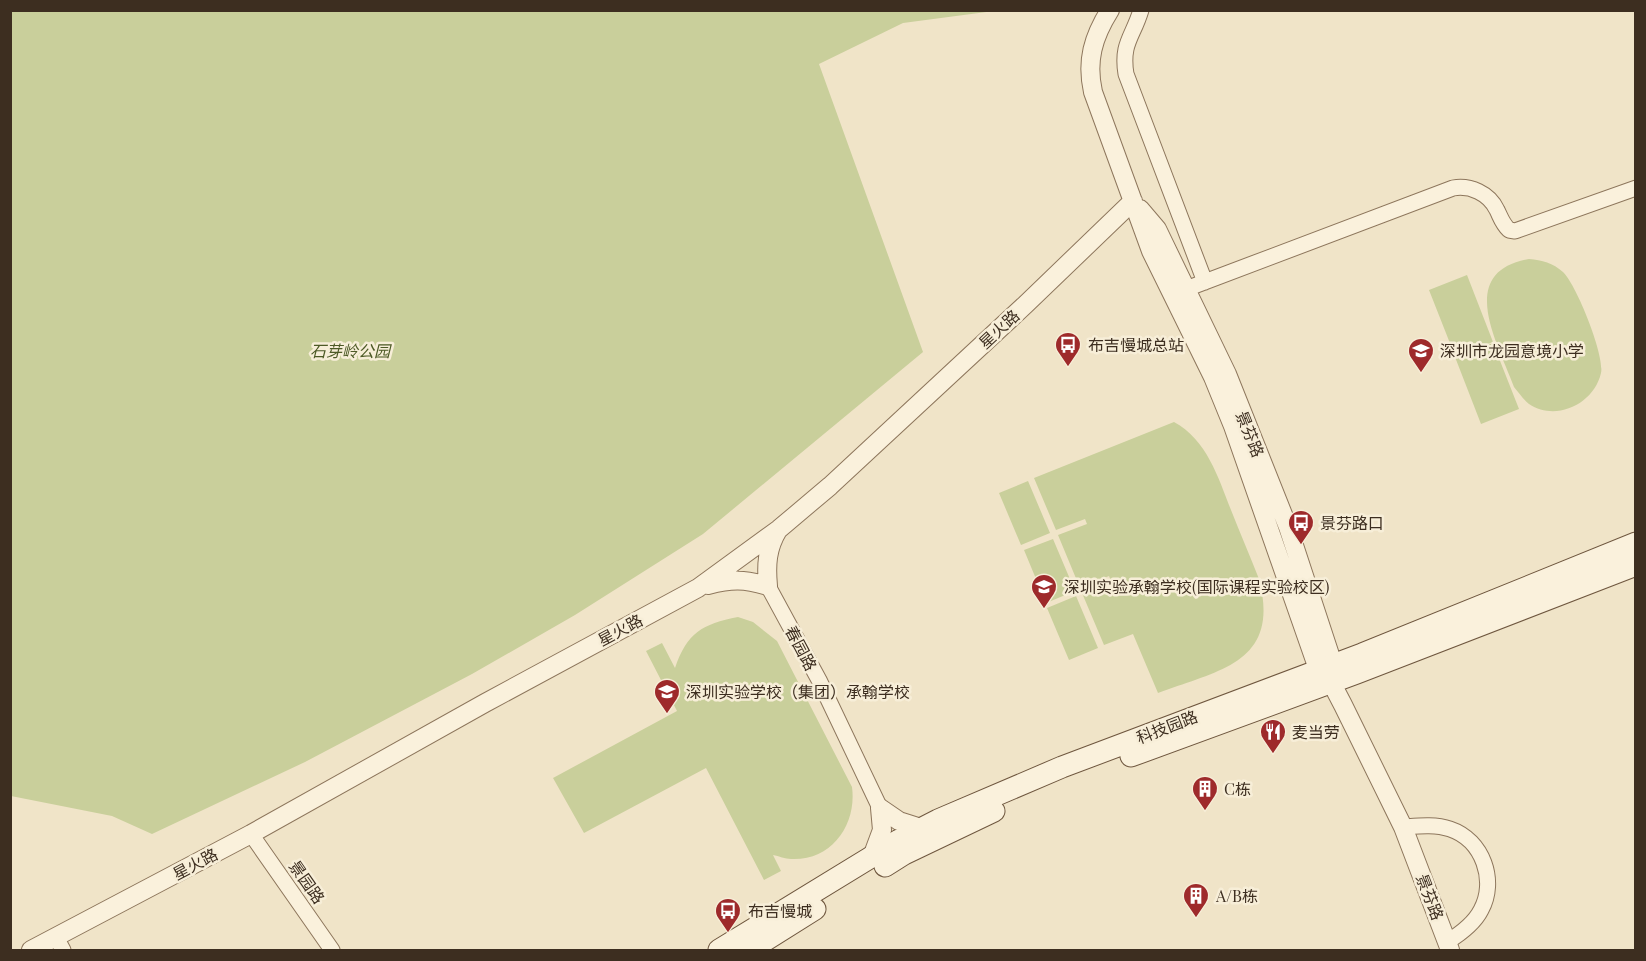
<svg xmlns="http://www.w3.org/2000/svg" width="1646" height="961" viewBox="0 0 1646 961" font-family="'Playfair Display','Noto Sans SC',serif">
<rect width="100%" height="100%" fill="#f0e4c8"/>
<path fill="#c9cf9b" d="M 10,11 L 11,10 L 994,11 L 903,23 L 819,64 L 923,352 L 703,534 L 575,615 L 472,674 L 305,762 L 152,834 L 112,816 L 11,796 Z
M 1529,259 C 1542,260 1553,263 1563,272 C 1576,284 1605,355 1601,373 C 1594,404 1556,422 1529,404 C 1523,399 1519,393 1514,387 C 1498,343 1455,272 1529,259 Z
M 1467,275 L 1493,342 L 1455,356 L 1429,290 Z
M 1493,343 L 1519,409 L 1481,424 L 1455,357 Z
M 1174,422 C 1207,440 1218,477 1231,510 C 1240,533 1250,556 1259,579 C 1281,663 1219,670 1158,693 L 1133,634 L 1104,645 L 1082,593 L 1111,581 L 1109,576 L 1080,588 L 1058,535 L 1087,524 L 1085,519 L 1056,530 L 1034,478 Z
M 1028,481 L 1050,533 L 1021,545 L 999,493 Z
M 1053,539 L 1075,591 L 1046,603 L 1024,550 Z
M 1076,596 L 1098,648 L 1069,660 L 1047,608 Z
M 738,617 L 753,622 L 777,641 L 852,787 C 857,824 832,861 791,859 C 785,859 779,856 773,855 L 781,871 L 764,880 L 706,768 L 584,833 L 553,778 L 677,711 L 646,651 L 662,643 L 675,668 C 687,633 702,624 738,617 Z"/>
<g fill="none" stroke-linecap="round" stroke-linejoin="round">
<defs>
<path id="minor" d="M 1141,10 C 1133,37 1121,43 1126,74 L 1205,282
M 1186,289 L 1453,188 C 1470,185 1489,193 1497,210 C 1501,218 1502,223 1509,230 L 1515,231 L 1636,188
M 768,586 L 819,680 L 880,808
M 1403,827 C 1418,826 1435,824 1450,829 C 1483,840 1497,881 1481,910 C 1474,924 1460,934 1447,942
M 251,834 L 332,950
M 56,937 L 63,950"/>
<path id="tertiary" d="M 1110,10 C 1093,37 1086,61 1093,92 L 1151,251 L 1213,377 L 1233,426 L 1318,669 L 1331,682 L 1343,705 L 1403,827 L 1450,950
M 1140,209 L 1157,229 L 1227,374 L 1288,527 L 1333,664 L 1331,677
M 708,585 C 732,579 744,579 768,586 C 766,565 767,548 778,530
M 880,808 L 899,821 L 921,828
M 872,857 L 882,830 L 880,808
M 31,950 L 251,834 L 485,703 L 698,588 L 779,529 L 830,486 L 1025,305 L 1133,201"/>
<path id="secondary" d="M 1131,756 L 1357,673 L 1636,565
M 885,866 L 904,854 L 994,811
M 719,950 L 899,840 L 938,820 L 1062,767 L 1362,654 L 1636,543
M 750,950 L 815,909"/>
</defs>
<use href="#minor" stroke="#8d765c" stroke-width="17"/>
<use href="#tertiary" stroke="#8d765c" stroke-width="20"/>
<use href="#secondary" stroke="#6f573f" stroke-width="23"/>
<use href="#minor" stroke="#faf1dc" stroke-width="15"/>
<use href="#tertiary" stroke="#faf1dc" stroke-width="18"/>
<use href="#secondary" stroke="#faf1dc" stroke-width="21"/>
</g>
<defs>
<symbol id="bus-pin" viewBox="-11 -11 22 30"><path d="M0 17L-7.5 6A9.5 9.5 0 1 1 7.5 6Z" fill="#9e2a2b" stroke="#f7eed8"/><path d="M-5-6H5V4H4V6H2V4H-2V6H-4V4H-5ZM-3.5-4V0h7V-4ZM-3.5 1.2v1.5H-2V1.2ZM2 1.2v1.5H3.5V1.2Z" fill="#fff"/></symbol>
<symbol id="school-pin" viewBox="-11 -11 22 30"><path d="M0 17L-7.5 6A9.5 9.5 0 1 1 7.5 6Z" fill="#9e2a2b" stroke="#f7eed8"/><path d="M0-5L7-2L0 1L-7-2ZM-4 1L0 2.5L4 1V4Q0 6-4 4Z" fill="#fff"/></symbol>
<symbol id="restaurant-pin" viewBox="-11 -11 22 30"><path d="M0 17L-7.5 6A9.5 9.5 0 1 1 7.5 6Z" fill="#9e2a2b" stroke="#f7eed8"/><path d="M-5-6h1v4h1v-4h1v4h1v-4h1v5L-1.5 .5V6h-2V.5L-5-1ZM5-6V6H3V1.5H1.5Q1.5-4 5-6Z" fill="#fff"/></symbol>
<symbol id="building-pin" viewBox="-11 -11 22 30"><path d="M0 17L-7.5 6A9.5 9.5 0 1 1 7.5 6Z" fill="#9e2a2b" stroke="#f7eed8"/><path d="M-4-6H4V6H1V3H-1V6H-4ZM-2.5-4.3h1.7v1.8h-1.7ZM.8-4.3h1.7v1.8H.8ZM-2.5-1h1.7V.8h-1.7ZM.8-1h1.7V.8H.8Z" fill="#fff"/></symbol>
</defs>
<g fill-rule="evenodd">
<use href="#bus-pin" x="1053" y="330" width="30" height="40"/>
<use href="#school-pin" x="1406" y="336" width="30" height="40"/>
<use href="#bus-pin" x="1286" y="508" width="30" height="40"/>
<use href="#school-pin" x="1029" y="572" width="30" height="40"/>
<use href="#school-pin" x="652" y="677" width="30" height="40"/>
<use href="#restaurant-pin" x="1258" y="717" width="30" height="40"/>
<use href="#building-pin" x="1190" y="774" width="30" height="40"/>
<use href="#building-pin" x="1181" y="881" width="30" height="40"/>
<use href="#bus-pin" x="713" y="896" width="30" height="40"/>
</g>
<g text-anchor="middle" stroke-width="5" stroke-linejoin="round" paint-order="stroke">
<g font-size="16" fill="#3d2e20" stroke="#f7eed8">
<text transform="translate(999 329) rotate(-43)" y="6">星火路</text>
<text transform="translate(1250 434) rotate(68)" y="6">景芬路</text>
<text transform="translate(620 630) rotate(-28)" y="6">星火路</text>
<text transform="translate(801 648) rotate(62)" y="6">春园路</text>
<text transform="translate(1167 727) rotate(-21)" y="6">科技园路</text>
<text transform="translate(195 864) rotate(-28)" y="6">星火路</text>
<text transform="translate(307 882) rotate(55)" y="6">景园路</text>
<text transform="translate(1430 897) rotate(69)" y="6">景芬路</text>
</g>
<g font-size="16" fill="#3d2e20" stroke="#f7eed8" text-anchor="start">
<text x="1088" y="351">布吉慢城总站</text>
<text x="1440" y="357">深圳市龙园意境小学</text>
<text x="1320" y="529">景芬路口</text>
<text x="1064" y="593">深圳实验承翰学校(国际课程实验校区)</text>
<text x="686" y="698">深圳实验学校（集团）承翰学校</text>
<text x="1292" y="738">麦当劳</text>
<text x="1224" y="795">C栋</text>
<text x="1216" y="902">A/B栋</text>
<text x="748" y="917">布吉慢城</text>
</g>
<g font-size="16" font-style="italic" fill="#4d5a26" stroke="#f7eed8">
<text x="350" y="357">石芽岭公园</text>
</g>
</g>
<rect width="1646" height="961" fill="none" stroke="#3d2e20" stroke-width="24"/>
</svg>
